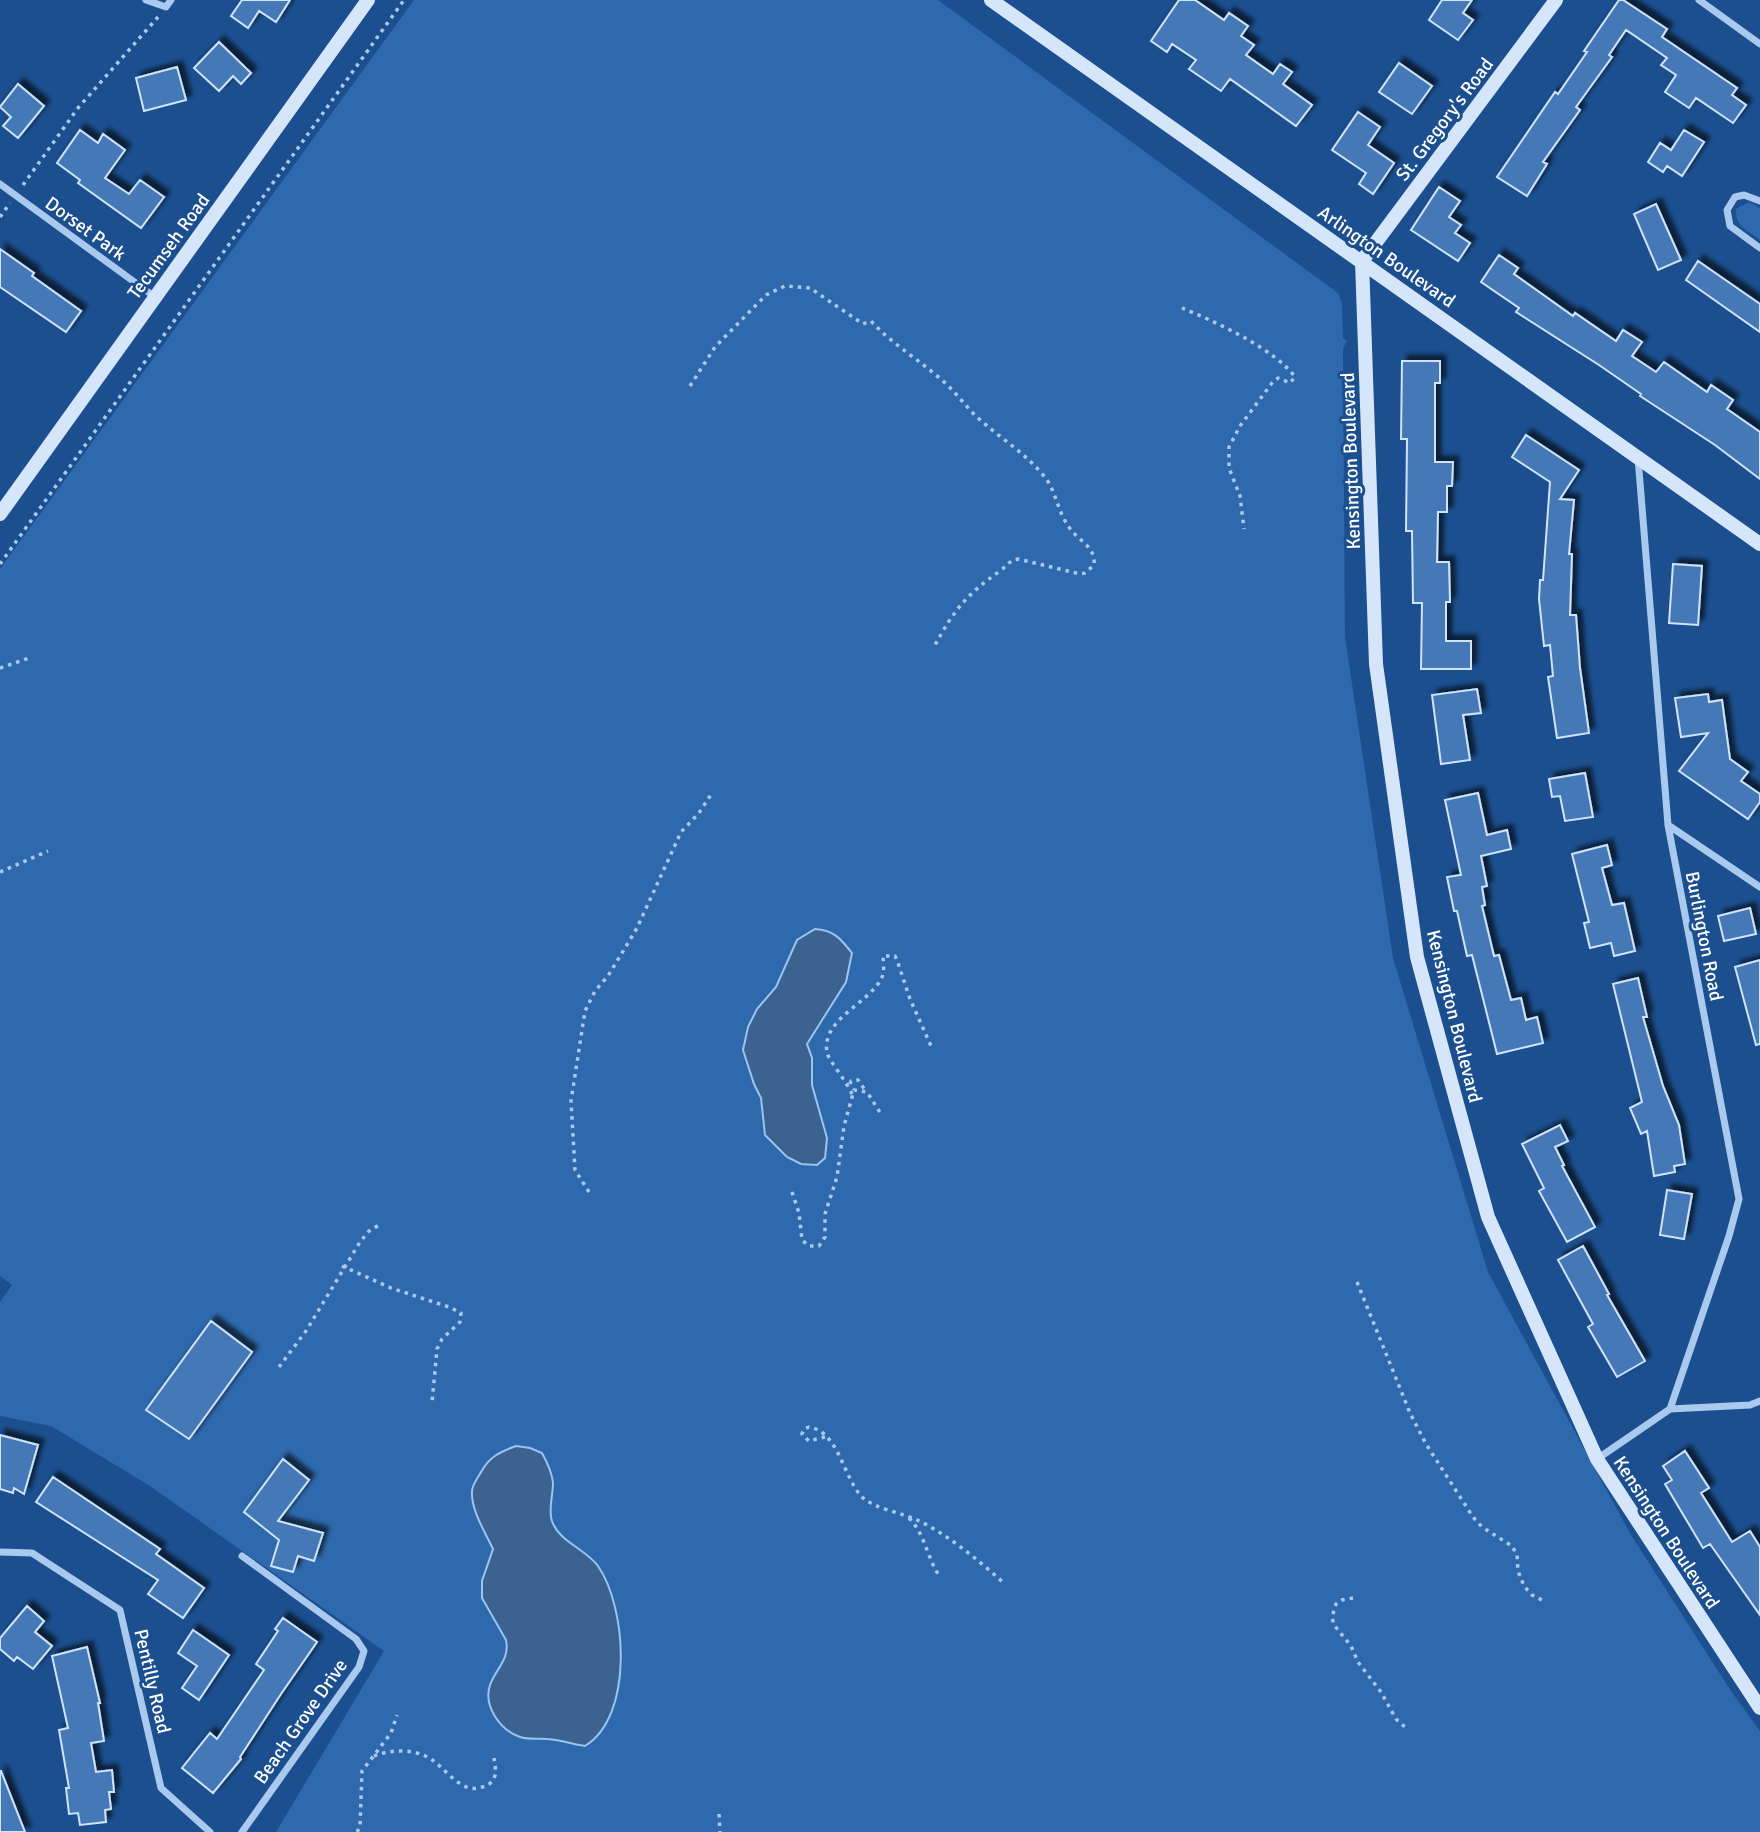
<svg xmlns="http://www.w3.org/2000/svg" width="1760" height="1832" viewBox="0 0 1760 1832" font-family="Signika,sans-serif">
<defs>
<filter id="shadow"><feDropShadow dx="5.5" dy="-5.5" stdDeviation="2" flood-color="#0009"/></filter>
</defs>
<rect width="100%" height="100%" fill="#1b4f8f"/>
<path fill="#2e69ad" d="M 414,0 L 938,0 L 1338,293 L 1342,304 L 1343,338 L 1347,341 L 1343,348 L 1345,637 L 1393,958 L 1488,1272 L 1631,1535 L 1731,1691 L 1760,1731 L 1760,1832 L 276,1832 L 384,1651 L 150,1486 L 51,1426 L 0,1416 L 0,1302 L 12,1285 L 0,1276 L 0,569 Z
M 1749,202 L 1760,208 L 1760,240 C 1748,231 1734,225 1736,209 Z"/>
<path fill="#3c6290" stroke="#9cc4f0" stroke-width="2" d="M 815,929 C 834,930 841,939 852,953 L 846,982 L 807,1044 L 812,1058 L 812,1085 L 827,1138 L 825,1158 L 817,1165 L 801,1164 L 787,1157 L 765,1135 L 761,1098 L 754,1084 L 743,1050 L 748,1027 L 757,1009 L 776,987 L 797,940 Z
M 516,1446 L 530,1448 L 542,1453 C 547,1462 552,1473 553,1483 C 553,1495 548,1511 552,1521 C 559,1542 586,1549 598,1566 C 627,1608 634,1716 585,1746 C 573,1744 560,1740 547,1739 C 538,1738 529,1740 520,1737 C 500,1730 483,1706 490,1685 C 496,1668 510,1660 506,1640 L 482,1598 L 482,1581 L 493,1549 C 485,1532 471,1510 472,1492 C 472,1484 478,1478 481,1472 C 490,1456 500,1452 516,1446 Z"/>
<path fill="#4478b7" stroke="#cfe3fa" stroke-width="2" filter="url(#shadow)" d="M 242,0 L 290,0 L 276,22 L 259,11 L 248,28 L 231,16 Z
M 1179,0 L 1195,0 L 1224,20 L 1229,13 L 1248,26 L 1241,36 L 1254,45 L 1246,55 L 1273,74 L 1280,64 L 1292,72 L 1283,84 L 1312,105 L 1296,126 L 1230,79 L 1221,91 L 1189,69 L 1196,60 L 1172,44 L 1167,52 L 1151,41 Z
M 1442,0 L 1472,0 L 1463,13 L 1473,20 L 1458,40 L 1429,20 Z
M 1619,0 L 1623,0 L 1667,29 L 1662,37 L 1737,88 L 1732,95 L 1746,105 L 1733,123 L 1696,98 L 1689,108 L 1665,92 L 1676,75 L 1661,65 L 1667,58 L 1626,30 L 1609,55 L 1612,57 L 1576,107 L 1580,110 L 1543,162 L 1547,164 L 1527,196 L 1497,177 L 1555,92 L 1558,94 L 1587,52 L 1584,51 Z
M 219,42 L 251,73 L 241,84 L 233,76 L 219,91 L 194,68 Z
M 1399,63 L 1432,86 L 1412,114 L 1379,92 Z
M 177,67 L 186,100 L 144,111 L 136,78 Z
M 18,84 L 44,106 L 18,138 L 3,126 L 11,117 L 0,107 Z
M 1358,112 L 1380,127 L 1368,145 L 1394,163 L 1373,194 L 1359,184 L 1366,173 L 1332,150 Z
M 80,130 L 98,143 L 103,134 L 125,150 L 105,178 L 129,194 L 140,180 L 164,197 L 141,228 L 78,183 L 80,180 L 57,163 Z
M 1684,130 L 1704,142 L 1682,176 L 1667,166 L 1663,172 L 1648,162 L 1660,143 L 1671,150 Z
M 1439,187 L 1460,201 L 1449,217 L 1461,225 L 1455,233 L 1470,243 L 1458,261 L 1411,230 Z
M 1656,204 L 1681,260 L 1658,270 L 1634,214 Z
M 0,249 L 34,273 L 32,276 L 81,311 L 66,332 L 0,287 Z
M 1499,255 L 1518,268 L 1514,274 L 1573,316 L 1575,313 L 1616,341 L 1623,330 L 1642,342 L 1632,356 L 1656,372 L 1664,362 L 1707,392 L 1711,385 L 1733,400 L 1727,409 L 1760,432 L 1760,479 L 1715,445 L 1640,396 L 1641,394 L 1599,365 L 1516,312 L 1519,308 L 1481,282 Z
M 1698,261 L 1760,304 L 1760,332 L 1686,280 Z
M 1402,361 L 1440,361 L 1440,383 L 1435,383 L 1435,462 L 1453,462 L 1452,486 L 1447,486 L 1447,512 L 1438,512 L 1437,562 L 1449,562 L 1450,602 L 1446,602 L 1446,641 L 1471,641 L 1471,669 L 1421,669 L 1422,603 L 1413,603 L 1412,531 L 1406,531 L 1407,439 L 1401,439 Z
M 1526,435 L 1579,470 L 1560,499 L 1574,500 L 1569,554 L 1572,554 L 1570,615 L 1576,615 L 1580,668 L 1589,733 L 1557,738 L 1548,677 L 1553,676 L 1550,645 L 1544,646 L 1539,599 L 1540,580 L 1543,580 L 1550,482 L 1512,457 Z
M 1673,564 L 1702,566 L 1698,625 L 1669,623 Z
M 1477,689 L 1481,713 L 1463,715 L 1470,760 L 1441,764 L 1432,695 Z
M 1708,694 L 1709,702 L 1722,700 L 1730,759 L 1748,772 L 1741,781 L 1760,794 L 1760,802 L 1748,819 L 1679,771 L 1708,733 L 1681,737 L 1675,698 Z
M 1585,773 L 1593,817 L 1565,821 L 1560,796 L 1552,797 L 1549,779 Z
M 1478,793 L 1487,835 L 1507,830 L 1511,849 L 1481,856 L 1487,886 L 1482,887 L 1485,905 L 1482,906 L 1494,956 L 1499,955 L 1511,1000 L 1521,998 L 1526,1020 L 1537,1017 L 1543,1043 L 1497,1054 L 1472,955 L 1467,956 L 1457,911 L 1454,911 L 1447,877 L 1461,875 L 1445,800 Z
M 1607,845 L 1612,865 L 1602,868 L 1612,905 L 1624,903 L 1635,951 L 1614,956 L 1611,943 L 1590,948 L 1584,923 L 1589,922 L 1572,854 Z
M 1750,908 L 1756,934 L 1724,941 L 1718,916 Z
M 1760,960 L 1760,1044 L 1756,1045 L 1735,967 Z
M 1638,978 L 1647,1017 L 1643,1017 L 1663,1086 L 1679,1125 L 1685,1164 L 1674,1166 L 1675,1172 L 1654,1176 L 1647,1131 L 1641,1134 L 1630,1108 L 1642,1102 L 1613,984 Z
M 1560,1125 L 1568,1141 L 1555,1147 L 1564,1165 L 1562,1166 L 1595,1227 L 1567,1242 L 1539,1191 L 1544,1188 L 1522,1144 Z
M 1667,1190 L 1692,1194 L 1684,1239 L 1660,1235 Z
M 1583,1246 L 1609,1294 L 1607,1295 L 1645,1361 L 1617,1377 L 1588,1327 L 1593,1324 L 1558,1260 Z
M 211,1321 L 252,1352 L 189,1439 L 146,1410 Z
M 0,1435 L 38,1445 L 24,1494 L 14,1488 L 13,1493 L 0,1489 Z
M 1685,1451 L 1709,1488 L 1701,1493 L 1732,1542 L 1750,1531 L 1760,1547 L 1760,1615 L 1710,1544 L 1703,1548 L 1665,1484 L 1672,1480 L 1663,1466 Z
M 283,1459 L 309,1480 L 278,1521 L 323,1533 L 314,1561 L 298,1556 L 293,1572 L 271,1566 L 279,1540 L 244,1512 Z
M 53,1477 L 160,1549 L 156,1554 L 204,1588 L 183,1618 L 148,1594 L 158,1580 L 36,1502 Z
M 27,1606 L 44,1621 L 35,1632 L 52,1646 L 33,1669 L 17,1657 L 14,1661 L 0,1649 L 0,1638 Z
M 283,1618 L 317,1642 L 281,1694 L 240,1757 L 241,1759 L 213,1793 L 182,1768 L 210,1733 L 217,1739 L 264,1670 L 256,1664 L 278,1631 L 275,1629 Z
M 193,1630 L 229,1655 L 199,1700 L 182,1688 L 197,1666 L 178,1653 Z
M 87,1647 L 100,1703 L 98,1703 L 104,1741 L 91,1743 L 96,1772 L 112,1770 L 114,1792 L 109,1792 L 111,1809 L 105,1810 L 106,1822 L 80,1825 L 78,1813 L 69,1814 L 66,1788 L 69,1788 L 59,1730 L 68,1728 L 52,1656 Z
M 0,1771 L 1,1771 L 25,1832 L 0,1832 Z"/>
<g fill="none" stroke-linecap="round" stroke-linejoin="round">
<path stroke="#a9c9ee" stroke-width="3.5" stroke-dasharray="3.5 5" stroke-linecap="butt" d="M 23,185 L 78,108 L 158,17
M 0,217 L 10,203
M 1182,308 C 1214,321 1275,349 1295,377 L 1290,383 L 1278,378 L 1272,383 L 1240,426 L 1229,447 L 1229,468 L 1240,496 L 1244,529
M 690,386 L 715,347 L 766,295 L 785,286 L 810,288 L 863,324 L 871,321 C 891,343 915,357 937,376 C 953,388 964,405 978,418 C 1000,438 1024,452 1043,475 C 1056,489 1057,511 1069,527 C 1078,541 1096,546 1094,565 L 1085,573 L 1080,574 L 1018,559 C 1008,561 1007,566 1000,571 C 966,595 954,610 934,647
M 0,564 L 404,0
M 0,668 L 32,657
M 0,872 L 48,851
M 850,1084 L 851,1081 L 858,1080 L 865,1090
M 852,1094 C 847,1082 828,1059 827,1053 C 821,1018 870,1004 882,977 C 885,971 883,962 883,956 L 895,956 L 897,960 L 910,999 L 931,1046
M 589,1192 L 575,1170 L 571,1101 L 585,1011 L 595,991 L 608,976 L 637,928 L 681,832 L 699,813 L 712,793
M 792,1192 L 799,1213 L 802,1240 L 809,1246 L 819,1246 L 825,1237 L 825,1214 L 837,1177 L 844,1126 L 854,1090 L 867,1092 L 881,1114
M 342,1266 L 391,1288 L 449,1307 L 461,1313 L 460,1322 L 442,1339 L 437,1349 L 432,1403
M 1357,1282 L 1410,1413 L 1426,1444 L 1473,1517 L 1482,1527 L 1512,1546 L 1517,1555 L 1518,1571 L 1524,1586 L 1532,1595 L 1544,1601
M 279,1367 L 306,1331 L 360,1242 L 369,1231 L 381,1224
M 825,1437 L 809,1441 L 802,1434 L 804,1429 L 809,1427 C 839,1432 843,1477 862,1497 C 873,1508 902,1513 917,1520 C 949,1535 979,1561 1005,1584
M 909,1518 C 925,1534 927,1558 940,1577
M 1353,1598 L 1342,1600 L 1336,1604 L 1332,1617 L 1334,1625 L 1351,1646 L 1358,1662 L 1381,1692 L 1396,1719 L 1408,1730
M 374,1756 C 389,1750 408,1749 423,1755 C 444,1762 459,1798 485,1786 C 498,1781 496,1770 494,1758
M 719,1814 L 720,1832
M 357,1832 L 360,1827 L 362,1771 L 391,1733 L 397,1715"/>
<path stroke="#a9c9ee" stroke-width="7" d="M 146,0 L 166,7 L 171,0
M 1699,0 L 1760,44
M 0,184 L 155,297
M 1760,201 L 1744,195 L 1735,197 L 1727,210 L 1730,226 L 1760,248
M 1638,458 L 1668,825 L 1739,1199 L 1729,1236 L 1670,1409
M 1668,825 L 1760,887
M 1597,1459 L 1670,1409 L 1750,1405 L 1760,1401
M 0,1552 L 32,1553 L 120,1610 L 161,1788 L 210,1832
M 242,1556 L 356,1639 L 364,1651 L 359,1667 L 242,1832"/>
<path stroke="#d6e6fa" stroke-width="14" d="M 991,0 L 1760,544
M 1362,261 L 1376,664 L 1417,957 L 1488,1217 L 1597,1459 L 1760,1708
M 1362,261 L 1556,0
M 0,514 L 368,0"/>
</g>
<g text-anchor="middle" stroke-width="6" stroke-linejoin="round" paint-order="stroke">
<g font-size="19" fill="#fff" stroke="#1b4f8f">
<text transform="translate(1444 119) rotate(-53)" y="7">St. Gregory's Road</text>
<text transform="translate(86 228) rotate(36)" y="7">Dorset Park</text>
<text transform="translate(168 246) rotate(-54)" y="7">Tecumseh Road</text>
<text transform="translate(1387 256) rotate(35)" y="7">Arlington Boulevard</text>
<text transform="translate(1350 461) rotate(-92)" y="7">Kensington Boulevard</text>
<text transform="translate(1705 936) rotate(79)" y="7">Burlington Road</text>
<text transform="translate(1455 1016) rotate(76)" y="7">Kensington Boulevard</text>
<text transform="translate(1667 1532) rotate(57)" y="7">Kensington Boulevard</text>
<text transform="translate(153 1681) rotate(77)" y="7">Pentilly Road</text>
<text transform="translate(300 1721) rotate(-55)" y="7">Beach Grove Drive</text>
</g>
</g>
</svg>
